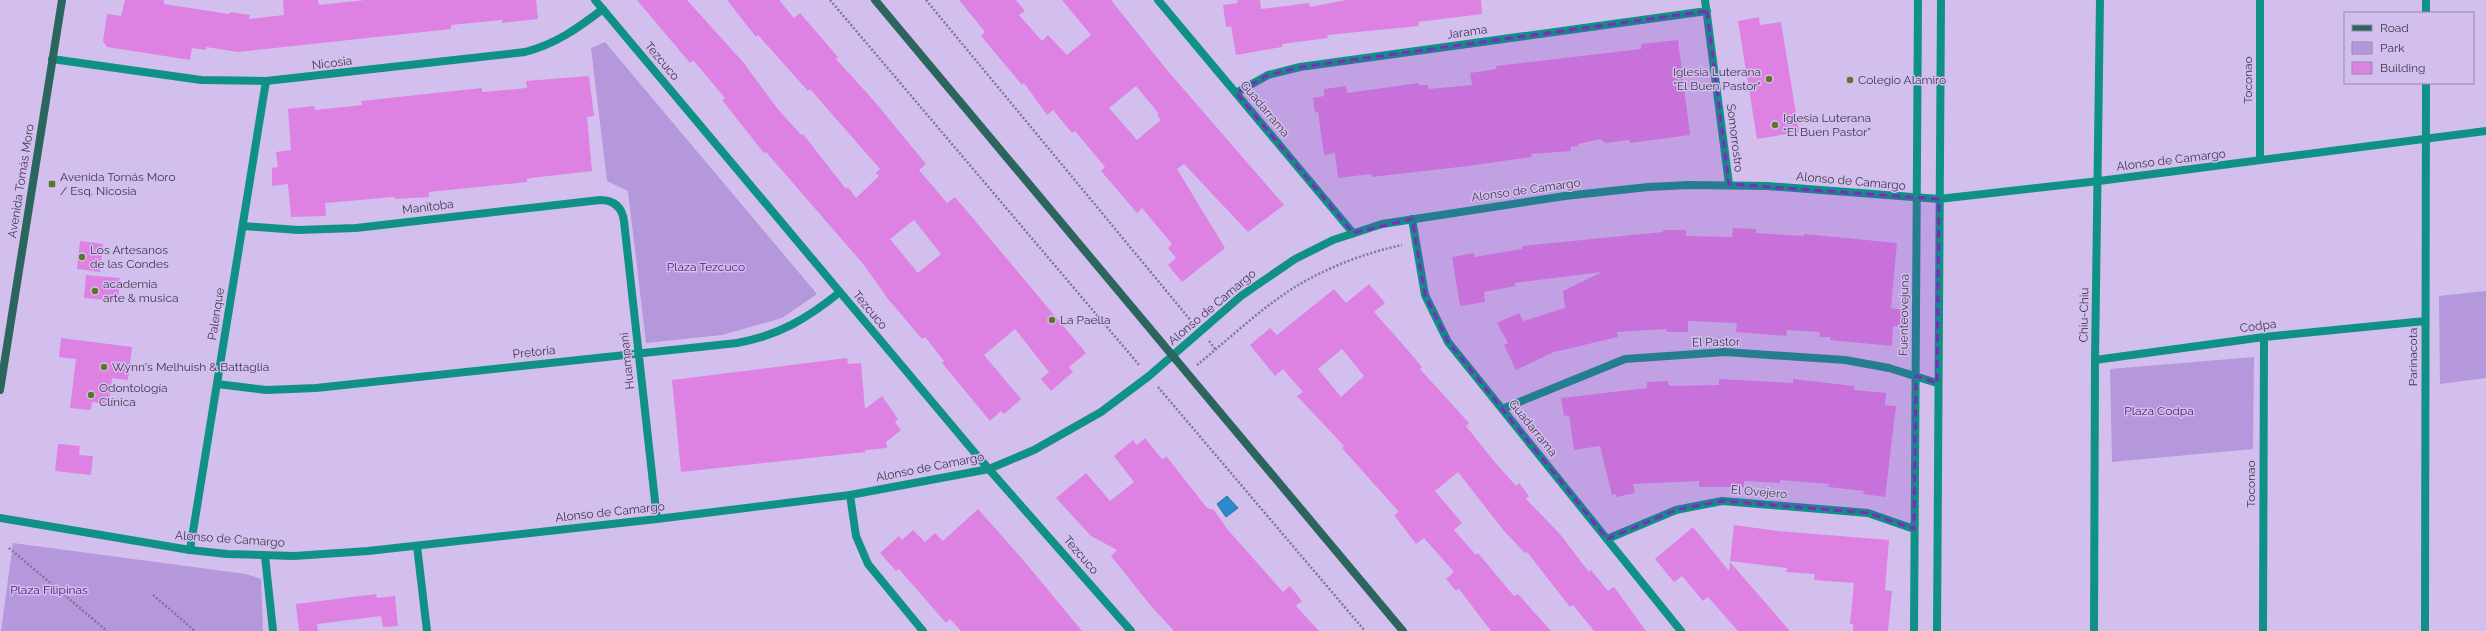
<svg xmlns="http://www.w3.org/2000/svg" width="2486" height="631" viewBox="0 0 2486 631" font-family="Raleway,sans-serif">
<rect width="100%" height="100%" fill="#d3bfee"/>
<path fill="#b597db" d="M 605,42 L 817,294 L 782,318 L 722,335 L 646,343 L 628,191 L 607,181 L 591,48 Z
M 2486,291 L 2486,378 L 2440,384 L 2439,296 Z
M 2254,357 L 2253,449 L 2112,462 L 2110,369 Z
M 13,543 L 246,574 L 261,579 L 263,631 L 1,631 Z"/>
<path fill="#2b89cc" stroke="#3171a5" d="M 1227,496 L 1238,508 L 1226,517 L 1217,504 Z"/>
<path fill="#dd82e3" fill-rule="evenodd" d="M 125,0 L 164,0 L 164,4 L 229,14 L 230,12 L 250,15 L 249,19 L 284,15 L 283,0 L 318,0 L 319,5 L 365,0 L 536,0 L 538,19 L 502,23 L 502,20 L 451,25 L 451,29 L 238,52 L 206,47 L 206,50 L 192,48 L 190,60 L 107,47 L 103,41 L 107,14 L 121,16 Z
M 637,0 L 687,0 L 743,62 L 777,108 L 801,135 L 803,134 L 846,189 L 848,187 L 856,198 L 879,176 L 876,173 L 880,169 L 810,89 L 808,91 L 758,35 L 756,37 L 727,0 L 779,0 L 794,18 L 800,13 L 838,57 L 836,59 L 875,102 L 926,164 L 919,170 L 947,203 L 955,197 L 1086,353 L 1069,367 L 1073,372 L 1051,391 L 1041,379 L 1049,372 L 1015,329 L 984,355 L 1021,399 L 1004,414 L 1001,411 L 990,421 L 942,363 L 944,361 L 925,337 L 922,339 L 888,299 L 864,265 L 766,152 L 764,153 L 722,100 L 725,98 L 693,60 L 690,63 ZM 914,220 L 941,254 L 918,273 L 890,239 Z
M 959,0 L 1016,0 L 1025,11 L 1019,15 L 1042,41 L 1048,35 L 1067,55 L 1091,35 L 1062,0 L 1111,0 L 1167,70 L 1284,205 L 1248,232 L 1184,164 L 1177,169 L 1225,248 L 1182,282 L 1168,265 L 1176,258 L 1168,248 L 1172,244 L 1142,208 L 1137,213 L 1101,171 L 1105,167 L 1075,131 L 1072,133 L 1053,110 L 1047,115 L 1024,83 L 1022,85 L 981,36 L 985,32 ZM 1136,86 L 1159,114 L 1157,115 L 1161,120 L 1137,140 L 1109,108 Z
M 1237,0 L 1260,0 L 1261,9 L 1309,3 L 1310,7 L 1346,0 L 1481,0 L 1482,14 L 1418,22 L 1419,26 L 1327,35 L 1328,38 L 1282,44 L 1282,47 L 1236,55 L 1231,26 L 1226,27 L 1223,5 L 1238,3 Z
M 1759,17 L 1760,25 L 1781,22 L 1799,132 L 1757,139 L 1738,21 Z
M 1678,40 L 1690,135 L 1630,143 L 1629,140 L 1606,143 L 1600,139 L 1578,144 L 1578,146 L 1571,147 L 1571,151 L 1531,154 L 1532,157 L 1468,166 L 1372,177 L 1371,174 L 1338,178 L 1335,153 L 1324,155 L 1318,112 L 1315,113 L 1313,98 L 1324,96 L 1324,89 L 1346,86 L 1347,93 L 1419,83 L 1419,85 L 1428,85 L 1429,89 L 1472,85 L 1470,73 L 1496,69 L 1496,66 L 1641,49 L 1641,44 Z
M 589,76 L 594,116 L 587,117 L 592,171 L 531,178 L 527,179 L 527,182 L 429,192 L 429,197 L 395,199 L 394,197 L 325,203 L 326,216 L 291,217 L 288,184 L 272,186 L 272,168 L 278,167 L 276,152 L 291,150 L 288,109 L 314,106 L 315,110 L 362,105 L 361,101 L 482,88 L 482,92 L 527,88 L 526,81 Z
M 1733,228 L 1756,229 L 1756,233 L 1804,236 L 1804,234 L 1897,243 L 1891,308 L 1904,310 L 1903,327 L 1893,326 L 1892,346 L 1830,340 L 1830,337 L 1819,337 L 1820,332 L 1787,330 L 1786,336 L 1736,332 L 1737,323 L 1688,321 L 1688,332 L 1667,332 L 1666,329 L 1617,332 L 1618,337 L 1554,352 L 1516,370 L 1504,345 L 1508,343 L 1497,323 L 1519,313 L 1523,321 L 1565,308 L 1563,291 L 1602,272 L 1515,283 L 1515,286 L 1484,292 L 1485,302 L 1460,306 L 1452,257 L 1474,253 L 1474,257 L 1522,249 L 1522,246 L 1663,232 L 1663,230 L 1686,230 L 1686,236 L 1732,237 Z
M 80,241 L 103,244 L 100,272 L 77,269 Z
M 86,275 L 120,278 L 118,301 L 84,298 Z
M 1369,284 L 1385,303 L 1374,312 L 1406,348 L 1422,367 L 1420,369 L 1469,423 L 1466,426 L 1493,460 L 1516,486 L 1519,483 L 1529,496 L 1526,499 L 1560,534 L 1589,572 L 1591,570 L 1608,591 L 1614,587 L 1646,631 L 1594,631 L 1573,605 L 1570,607 L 1527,552 L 1525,553 L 1504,531 L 1458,472 L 1435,491 L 1462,523 L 1454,530 L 1476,555 L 1478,553 L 1514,596 L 1518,594 L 1551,631 L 1491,631 L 1459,589 L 1455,590 L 1446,579 L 1454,572 L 1424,538 L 1416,544 L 1394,515 L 1399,512 L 1342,448 L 1344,446 L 1297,396 L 1303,392 L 1283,369 L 1275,376 L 1250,345 L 1270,328 L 1277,335 L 1334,289 L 1346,303 ZM 1342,349 L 1364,376 L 1341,397 L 1318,369 Z
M 61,338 L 132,347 L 128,380 L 112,378 L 109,404 L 92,402 L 91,410 L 70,408 L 76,359 L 59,357 Z
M 847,358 L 848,364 L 861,363 L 865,409 L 882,396 L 898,419 L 895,422 L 901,430 L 886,442 L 887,448 L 865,450 L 865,452 L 681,472 L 672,380 Z
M 1719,379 L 1793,383 L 1793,379 L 1854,386 L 1854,390 L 1886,393 L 1885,405 L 1896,406 L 1885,497 L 1863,494 L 1864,491 L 1828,487 L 1829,484 L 1780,480 L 1780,483 L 1744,481 L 1744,487 L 1699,487 L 1699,481 L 1633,484 L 1635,493 L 1616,497 L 1616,494 L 1612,495 L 1600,446 L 1574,450 L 1569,415 L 1564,416 L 1561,398 L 1647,388 L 1647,382 L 1668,381 L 1669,386 L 1719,385 Z
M 1145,438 L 1162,459 L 1167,457 L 1207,508 L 1214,510 L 1228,530 L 1283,592 L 1290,586 L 1302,601 L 1296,606 L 1319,631 L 1174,631 L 1151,606 L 1111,556 L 1117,550 L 1091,536 L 1056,498 L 1086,473 L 1110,501 L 1134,482 L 1114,456 L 1133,440 L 1137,445 Z
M 58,444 L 80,446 L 79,455 L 93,456 L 91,475 L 55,471 Z
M 978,509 L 1024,561 L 1082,631 L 961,631 L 950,619 L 946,623 L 899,569 L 896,571 L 880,553 L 899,536 L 902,540 L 913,530 L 925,542 L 935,533 L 943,541 Z
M 1734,525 L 1778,531 L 1889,540 L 1885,590 L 1892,591 L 1888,631 L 1853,631 L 1853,624 L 1850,624 L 1854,583 L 1814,580 L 1815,574 L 1786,572 L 1787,568 L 1730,561 Z
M 1693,527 L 1729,571 L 1730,562 L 1790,631 L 1738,631 L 1708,597 L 1703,601 L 1682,576 L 1674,582 L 1655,559 Z
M 376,594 L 377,598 L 395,596 L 398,626 L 383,627 L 381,616 L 317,624 L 318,631 L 299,631 L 296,604 Z"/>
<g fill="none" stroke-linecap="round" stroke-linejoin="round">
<path stroke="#827595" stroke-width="2.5" stroke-dasharray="2 2" stroke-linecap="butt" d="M 830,0 L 1140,366
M 926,0 L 1192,322
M 1209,341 L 1216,350
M 1197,365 C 1229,339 1260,309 1295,287 C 1328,267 1365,253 1402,245
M 1158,387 L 1365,631
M 9,548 L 107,631
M 153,595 L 195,631"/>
<path stroke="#109185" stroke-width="8" d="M 595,0 L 980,459 L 1131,631
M 1158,0 L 1353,233
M 1705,0 L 1729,184
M 2426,0 L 2426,13
M 52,59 L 201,80 L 266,81 L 525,52 C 556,44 578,28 603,9
M 1236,93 L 1268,75 L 1300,67 L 1707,11
M 2260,160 L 2260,0
M 1412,219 L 1425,295 L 1448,342 L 1681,631
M 243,226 L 298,230 L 356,228 L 600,200 C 614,200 622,207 624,221 L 657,519
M 2095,360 L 2264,337 L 2425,321
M 217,384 L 266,390 L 316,388 L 737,343 C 778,336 808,318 840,292
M 1502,409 L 1625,359 L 1725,352 L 1845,360 L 1889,368 L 1937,383
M 850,495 L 856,536 L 868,564 L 923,631
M 1607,539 L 1676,510 L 1722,501 L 1868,513 L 1914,529
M 417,546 L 427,631
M 190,550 L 266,81
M 265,556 L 273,631
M 1914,631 L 1918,0
M 1937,631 L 1941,0
M 2094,631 L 2095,360 L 2100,0
M 2263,631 L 2264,337
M 2425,631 L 2426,83"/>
<path stroke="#109185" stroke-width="8" d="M 0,518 L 190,550 L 227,554 L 294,556 L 368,551 L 657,519 L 850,495 L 989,469 L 1034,450 L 1101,412 L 1149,376 L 1241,296 L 1295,259 L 1333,240 L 1382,224 L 1565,196 L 1648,187 L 1689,185 L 1767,186 L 1939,199 L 2099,181 L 2486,131"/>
<path stroke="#2b655e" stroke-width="8" d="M 875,0 L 1403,631
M 0,390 L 62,0"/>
</g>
<path fill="#7b2cbf" fill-opacity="0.2" stroke="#7b2cbf" stroke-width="3" stroke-dasharray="8 5" stroke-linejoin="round" d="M 1707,11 L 1729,184 L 1939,199 L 1937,383 L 1916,376 L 1914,529 L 1868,513 L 1722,501 L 1676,510 L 1607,539 L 1448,342 L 1425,295 L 1412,219 L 1353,233 L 1236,93 L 1268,75 L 1300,67 Z"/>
<g fill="#5e7627" stroke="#d3bfee" stroke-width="1.5">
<circle cx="1769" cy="79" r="4"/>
<circle cx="1850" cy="80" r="4"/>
<circle cx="1775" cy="125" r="4"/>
<rect x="48" y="180" width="8" height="8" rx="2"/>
<circle cx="82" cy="257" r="4"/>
<circle cx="95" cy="291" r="4"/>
<circle cx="1052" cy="320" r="4"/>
<circle cx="104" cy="367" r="4"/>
<circle cx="91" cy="395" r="4"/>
</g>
<g text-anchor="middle" stroke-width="3" stroke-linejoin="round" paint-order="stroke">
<g font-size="12" fill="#40384b" stroke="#d3bfee">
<text transform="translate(1467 32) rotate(-8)" y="4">Jarama</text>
<text transform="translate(662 61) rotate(50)" y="4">Tezcuco</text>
<text transform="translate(332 63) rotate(-7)" y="4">Nicosia</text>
<text transform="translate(2248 80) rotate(-90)" y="4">Toconao</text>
<text transform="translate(1265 109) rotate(50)" y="4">Guadarrama</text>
<text transform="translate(1735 138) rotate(83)" y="4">Somorrostro</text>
<text transform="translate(2171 160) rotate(-7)" y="4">Alonso de Camargo</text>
<text transform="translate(21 181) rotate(-81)" y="4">Avenida Tomás Moro</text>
<text transform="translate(1851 181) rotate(5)" y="4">Alonso de Camargo</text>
<text transform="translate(1526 190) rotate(-8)" y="4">Alonso de Camargo</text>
<text transform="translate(428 207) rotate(-7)" y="4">Manitoba</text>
<text transform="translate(1212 307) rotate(-40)" y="4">Alonso de Camargo</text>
<text transform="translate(870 310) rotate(50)" y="4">Tezcuco</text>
<text transform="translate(216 314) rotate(-81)" y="4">Palenque</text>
<text transform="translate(1904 315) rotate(-89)" y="4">Fuenteovejuna</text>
<text transform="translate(2084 315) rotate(-89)" y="4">Chiu-Chiu</text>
<text transform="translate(2258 326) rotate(-7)" y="4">Codpa</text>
<text transform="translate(1716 342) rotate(-1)" y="4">El Pastor</text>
<text transform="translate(534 352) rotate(-6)" y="4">Pretoria</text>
<text transform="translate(2413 357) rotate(-90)" y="4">Parinacota</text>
<text transform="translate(627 361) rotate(-96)" y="4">Huampani</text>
<text transform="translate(1533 428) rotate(51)" y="4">Guadarrama</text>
<text transform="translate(930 467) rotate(-11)" y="4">Alonso de Camargo</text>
<text transform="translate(2251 484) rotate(-90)" y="4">Toconao</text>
<text transform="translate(1759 492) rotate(5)" y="4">El Ovejero</text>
<text transform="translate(610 512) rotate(-6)" y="4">Alonso de Camargo</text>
<text transform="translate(230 539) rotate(4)" y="4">Alonso de Camargo</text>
<text transform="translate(1081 555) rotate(49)" y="4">Tezcuco</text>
</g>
<g font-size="12" fill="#40384b" stroke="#d3bfee" text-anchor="start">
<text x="1761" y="76" text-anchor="end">Iglesia Luterana<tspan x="1761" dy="14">"El Buen Pastor"</tspan></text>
<text x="1858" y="84">Colegio Alamiro</text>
<text x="1783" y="122">Iglesia Luterana<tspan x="1783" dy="14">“El Buen Pastor”</tspan></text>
<text x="60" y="181">Avenida Tomás Moro<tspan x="60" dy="14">/ Esq. Nicosia</tspan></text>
<text x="90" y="254">Los Artesanos<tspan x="90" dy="14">de las Condes</tspan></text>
<text x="103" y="288">academia<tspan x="103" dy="14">arte &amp; musica</tspan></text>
<text x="1060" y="324">La Paella</text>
<text x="112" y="371">Wynn's Melhuish &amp; Battaglia</text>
<text x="99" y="392">Odontología<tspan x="99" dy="14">Clínica</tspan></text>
</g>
<g font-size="12" fill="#4c1378" stroke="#d3bfee">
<text x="706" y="271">Plaza Tezcuco</text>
<text x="2159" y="415">Plaza Codpa</text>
<text x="49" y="594">Plaza Filipinas</text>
</g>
</g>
<rect x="2344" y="12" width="130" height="72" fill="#d3bfee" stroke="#9889ad"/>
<rect x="2352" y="25" width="20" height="6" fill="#2b655e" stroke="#9889ad"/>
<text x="2380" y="32" font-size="12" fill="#40384b">Road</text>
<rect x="2352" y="42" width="20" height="12" fill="#b597db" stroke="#9889ad"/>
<text x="2380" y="52" font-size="12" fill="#40384b">Park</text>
<rect x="2352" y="62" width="20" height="12" fill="#dd82e3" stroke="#9889ad"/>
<text x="2380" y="72" font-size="12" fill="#40384b">Building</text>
</svg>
